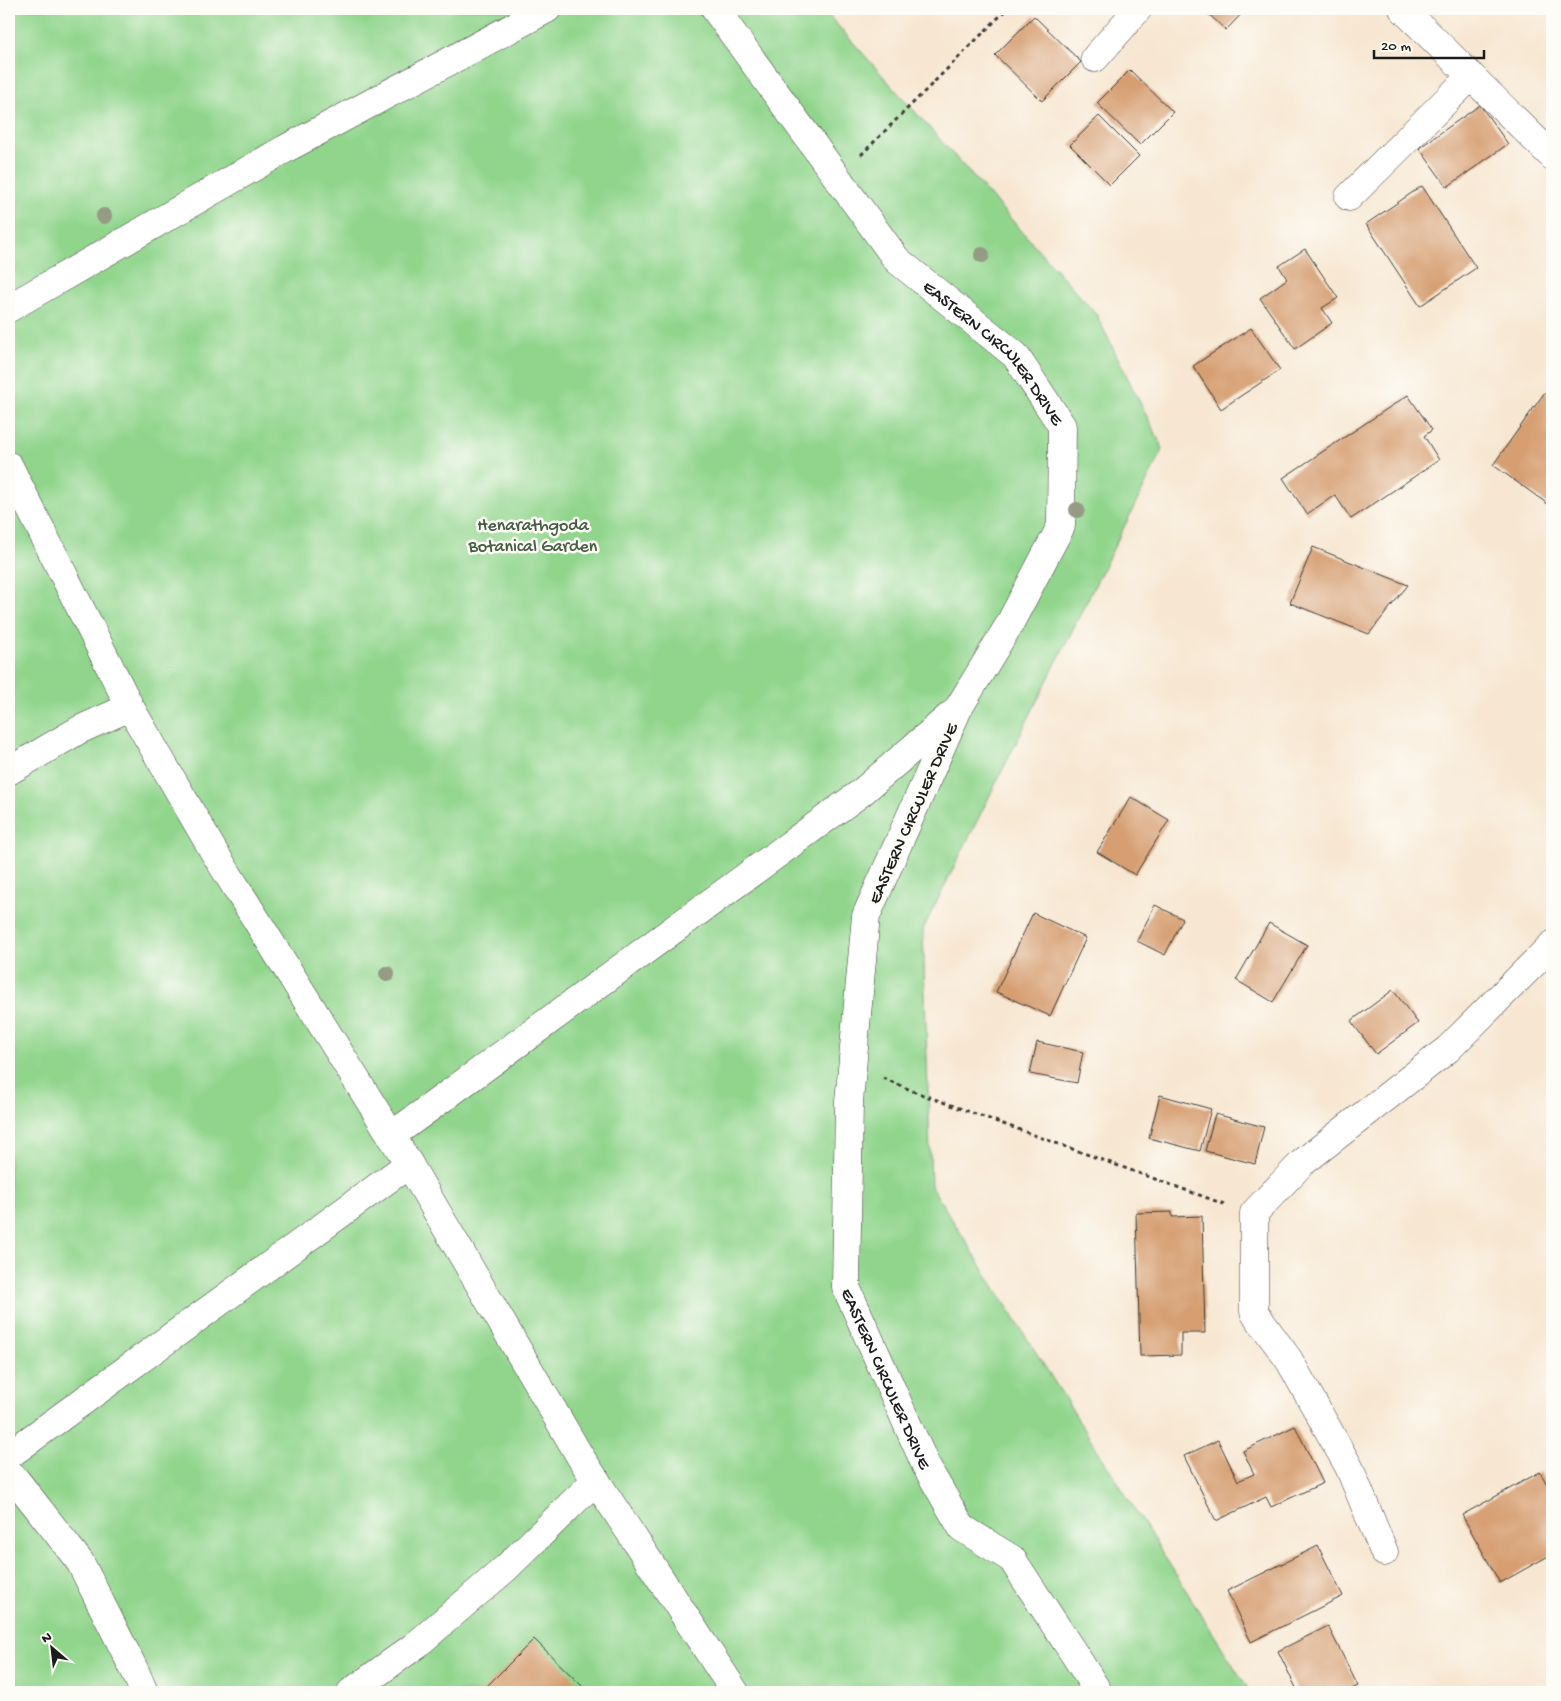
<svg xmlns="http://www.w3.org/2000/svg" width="1561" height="1701" viewBox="0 0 1561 1701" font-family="'Gochi Hand',sans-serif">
<rect width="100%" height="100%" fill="#fdfcf7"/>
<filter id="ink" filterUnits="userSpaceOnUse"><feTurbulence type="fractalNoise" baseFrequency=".02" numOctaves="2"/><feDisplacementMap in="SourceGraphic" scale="10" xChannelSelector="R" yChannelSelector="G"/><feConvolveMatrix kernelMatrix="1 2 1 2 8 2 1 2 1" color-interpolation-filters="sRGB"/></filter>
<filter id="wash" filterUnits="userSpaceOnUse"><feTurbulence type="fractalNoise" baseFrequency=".0096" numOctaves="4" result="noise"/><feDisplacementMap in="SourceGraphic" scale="20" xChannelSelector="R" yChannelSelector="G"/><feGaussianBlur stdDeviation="1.12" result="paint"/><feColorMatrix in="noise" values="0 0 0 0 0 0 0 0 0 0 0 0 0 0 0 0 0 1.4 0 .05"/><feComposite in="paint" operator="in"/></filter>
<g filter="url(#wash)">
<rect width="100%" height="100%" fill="#f7e7d2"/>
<path fill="#91d58d" stroke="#567854" d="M 9,9 L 823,9 L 1096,314 L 1163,449 L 923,929 L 931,1186 L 1250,1692 L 9,1692 Z"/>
<g id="blocks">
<path fill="#d69e71" d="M 1203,9 L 1246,9 L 1226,30 Z
M 1034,16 L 1081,62 L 1042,101 L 995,55 Z
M 1130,70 L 1173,112 L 1140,145 L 1097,103 Z
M 1480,105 L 1508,144 L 1447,187 L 1419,148 Z
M 1099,116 L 1139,156 L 1110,185 L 1070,145 Z
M 1422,186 L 1476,268 L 1420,306 L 1366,224 Z
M 1305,249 L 1338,298 L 1322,308 L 1332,323 L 1295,349 L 1260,298 L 1287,279 L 1279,266 Z
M 1251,328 L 1280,370 L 1221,409 L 1193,366 Z
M 1545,392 L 1552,398 L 1552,507 L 1493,465 Z
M 1408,395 L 1432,430 L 1424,436 L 1439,460 L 1351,519 L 1335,495 L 1307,514 L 1283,478 Z
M 1313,547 L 1408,585 L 1369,634 L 1290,603 Z
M 1131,797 L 1169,820 L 1135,875 L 1097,852 Z
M 1155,905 L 1183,919 L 1165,955 L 1137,941 Z
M 1033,913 L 1086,938 L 1050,1016 L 996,992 Z
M 1269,923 L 1307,945 L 1273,1002 L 1236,980 Z
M 1393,990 L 1418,1023 L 1376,1054 L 1351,1021 Z
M 1037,1042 L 1083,1052 L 1077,1083 L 1030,1074 Z
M 1160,1095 L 1211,1109 L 1200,1151 L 1149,1138 Z
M 1215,1114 L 1264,1127 L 1255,1164 L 1205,1151 Z
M 1172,1212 L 1172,1217 L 1202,1216 L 1205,1333 L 1181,1333 L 1181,1355 L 1140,1356 L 1136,1213 Z
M 1295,1426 L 1323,1483 L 1271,1507 L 1266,1497 L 1216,1521 L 1184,1456 L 1218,1440 L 1238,1481 L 1254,1474 L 1243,1451 Z
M 1540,1472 L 1552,1493 L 1552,1554 L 1500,1583 L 1462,1515 Z
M 1318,1546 L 1343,1596 L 1251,1642 L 1227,1591 Z
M 1328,1626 L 1358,1686 L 1346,1692 L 1298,1692 L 1278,1651 Z
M 534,1639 L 582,1686 L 576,1692 L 481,1692 Z"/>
</g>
</g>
<g filter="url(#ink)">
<use href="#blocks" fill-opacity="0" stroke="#3d3a37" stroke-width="1"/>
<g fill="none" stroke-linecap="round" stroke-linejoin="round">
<defs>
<g id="minor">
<path id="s1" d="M 715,9 L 897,260 L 1015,355 L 1062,426 L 1061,526 L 1009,625 L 958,709 L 866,916 L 849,1102 L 846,1287 L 926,1466 L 962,1528 L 1012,1559 L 1080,1663 L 1098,1692"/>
<path d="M 1403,9 L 1552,156"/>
<path d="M 1095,58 L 1138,9"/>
<path d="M 1349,197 L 1471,76"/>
<path d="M 9,308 L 285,149 L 547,9"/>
<path d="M 9,466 L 130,707 L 214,852 L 409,1164 L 581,1458 L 735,1692"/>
<path d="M 9,771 L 79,730 L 130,707"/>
<path d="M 391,1136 L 862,792 L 951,715"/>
<path d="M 9,1455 L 409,1164"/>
<path d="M 9,1474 L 16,1480 L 80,1562 L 135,1671 L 144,1692"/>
<path d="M 1384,1552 L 1349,1467 L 1289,1360 L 1254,1312 L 1254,1213 L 1302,1163 L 1448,1049 L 1552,945"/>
<path d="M 351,1692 L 416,1645 L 506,1568 L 596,1480"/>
</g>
</defs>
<use href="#minor" stroke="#3d3a37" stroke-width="29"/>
<path stroke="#3d3a37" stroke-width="3" stroke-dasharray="4 4" stroke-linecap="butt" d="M 861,155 L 1007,9
M 883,1078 L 915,1092 L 1224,1204"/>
<use href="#minor" stroke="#fff" stroke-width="28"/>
</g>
<g fill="#959b84">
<circle cx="104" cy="216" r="8"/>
<circle cx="982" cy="255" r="8"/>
<circle cx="1077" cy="510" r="8"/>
<circle cx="387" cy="974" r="8"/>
</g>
</g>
<g text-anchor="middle" stroke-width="5" stroke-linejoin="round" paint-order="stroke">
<g font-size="18" fill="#1c1c1c" stroke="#fdfcf7">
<text dy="6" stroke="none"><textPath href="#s1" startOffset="445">EASTERN CIRCULER DRIVE</textPath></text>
<text transform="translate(912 813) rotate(-66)" y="6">EASTERN CIRCULER DRIVE</text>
<text dy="6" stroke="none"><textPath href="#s1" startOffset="1555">EASTERN CIRCULER DRIVE</textPath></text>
</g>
<g font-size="18" fill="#455d44" stroke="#fdfcf7">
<text x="533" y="530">Henarathgoda<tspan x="533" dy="21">Botanical Garden</tspan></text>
</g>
</g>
<rect width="1561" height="1701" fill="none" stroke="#fdfcf7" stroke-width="30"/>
<g transform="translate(52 1648) rotate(332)" stroke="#fdfcf7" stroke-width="4" paint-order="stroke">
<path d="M0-4L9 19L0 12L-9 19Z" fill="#1c1c1c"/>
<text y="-8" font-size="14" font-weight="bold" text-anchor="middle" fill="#1c1c1c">N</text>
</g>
<path d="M1374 50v8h110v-8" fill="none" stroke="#1c1c1c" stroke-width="2.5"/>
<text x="1381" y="50" font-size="15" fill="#1c1c1c" stroke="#fdfcf7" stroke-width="4" paint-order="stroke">20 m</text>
</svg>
